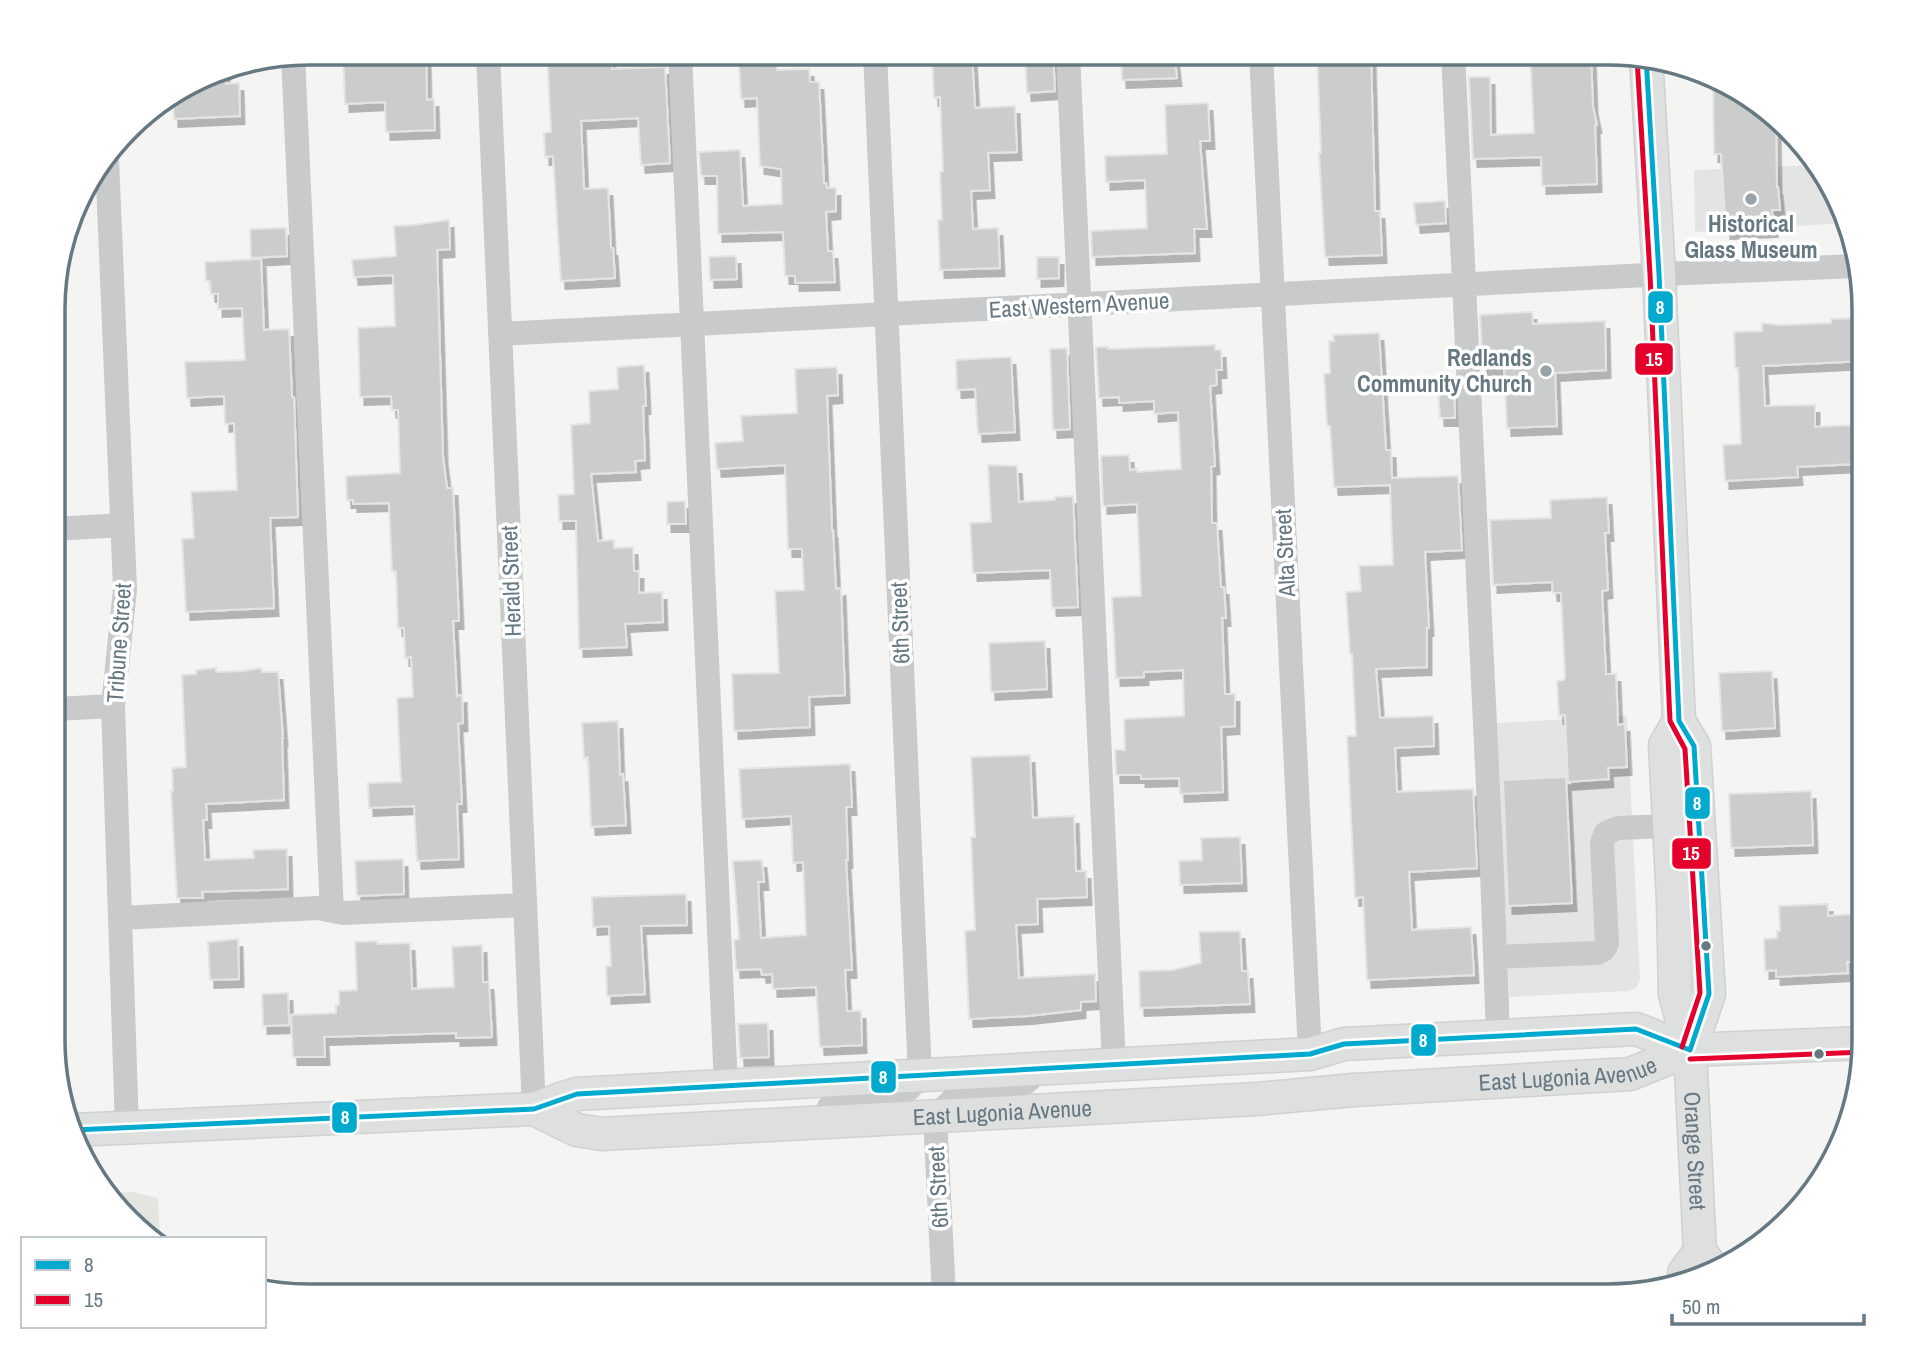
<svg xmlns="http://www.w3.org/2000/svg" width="1917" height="1349" viewBox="0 0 1917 1349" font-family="'Archivo Narrow',sans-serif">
<defs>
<filter id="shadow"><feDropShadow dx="4.5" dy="8" stdDeviation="0" flood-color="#0004"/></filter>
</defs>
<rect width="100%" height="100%" fill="#f4f4f3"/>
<path fill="#e3e5e4" d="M 1813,165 L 1838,195 L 1846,223 L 1695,232 L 1694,170 Z
M 1627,716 L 1640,980 L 1637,987 L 1628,991 L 1509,997 L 1500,782 L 1496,723 Z"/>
<path fill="#e3e6e0" d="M 133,1192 L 158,1198 L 160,1239 L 149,1239 L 109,1193 Z"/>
<path fill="#cbcccc" stroke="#e4e4e3" stroke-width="2" filter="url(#shadow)" d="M 343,53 L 426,53 L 427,100 L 434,99 L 435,130 L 386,132 L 385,102 L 345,104 Z
M 547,53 L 611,53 L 612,69 L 665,67 L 670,163 L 641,165 L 638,118 L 581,121 L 584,189 L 608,188 L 611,248 L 613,248 L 615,278 L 561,281 L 553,156 L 545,157 L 544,133 L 551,132 Z
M 972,53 L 975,108 L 1015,106 L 1017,152 L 988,153 L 990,190 L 971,191 L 973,229 L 998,228 L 1000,268 L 940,270 L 938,220 L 942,220 L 940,172 L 943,171 L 940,97 L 934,98 L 932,54 Z
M 1025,53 L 1053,53 L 1055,91 L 1027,93 Z
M 1121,53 L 1174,53 L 1177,78 L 1122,80 Z
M 1317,53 L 1371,53 L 1375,211 L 1380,211 L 1382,255 L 1325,257 L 1319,153 L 1321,153 Z
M 1530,53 L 1591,53 L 1593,106 L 1597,125 L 1595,125 L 1597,184 L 1542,186 L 1541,157 L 1473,159 L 1469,77 L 1490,77 L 1491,135 L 1534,133 Z
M 776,64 L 777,70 L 809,69 L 810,82 L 819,82 L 824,183 L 826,183 L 827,188 L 836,188 L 836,211 L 826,212 L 828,251 L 833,251 L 835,282 L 795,283 L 795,276 L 785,276 L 783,232 L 718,234 L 717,176 L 701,176 L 699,152 L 740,150 L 743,206 L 782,204 L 781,169 L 760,166 L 757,98 L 741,99 L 739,66 Z
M 225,69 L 226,84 L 239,83 L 240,116 L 174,119 L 173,96 L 211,72 Z
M 1713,78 L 1764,105 L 1776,119 L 1777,187 L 1778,187 L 1780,210 L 1772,210 L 1773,229 L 1726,231 L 1721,154 L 1714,154 Z
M 1208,103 L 1210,141 L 1200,141 L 1207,229 L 1194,229 L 1195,253 L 1092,257 L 1091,231 L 1147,228 L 1145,180 L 1106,182 L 1105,156 L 1167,154 L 1165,105 Z
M 1445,201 L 1446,223 L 1416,225 L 1414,203 Z
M 449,220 L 450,249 L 437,250 L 443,456 L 447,488 L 453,488 L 454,508 L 459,621 L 453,621 L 457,696 L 462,695 L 463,723 L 458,724 L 462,804 L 457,804 L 459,859 L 417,861 L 414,806 L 369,808 L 368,783 L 401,782 L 397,698 L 413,697 L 411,657 L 405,658 L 404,628 L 398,628 L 396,571 L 392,571 L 389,503 L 353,504 L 353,500 L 347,500 L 346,476 L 400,473 L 398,410 L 392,410 L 391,396 L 360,397 L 358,328 L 395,326 L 393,275 L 354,277 L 352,260 L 396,256 L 394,226 L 413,225 Z
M 286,228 L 287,256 L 251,258 L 250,229 Z
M 736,256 L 737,279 L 710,280 L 709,257 Z
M 1037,257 L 1059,257 L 1059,278 L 1037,279 Z
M 261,259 L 264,330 L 289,329 L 292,397 L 294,397 L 298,517 L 270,518 L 274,608 L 186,612 L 182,539 L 194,538 L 191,492 L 237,490 L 234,423 L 225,424 L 224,396 L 187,398 L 185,362 L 245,360 L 242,308 L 218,309 L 218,294 L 211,294 L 210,281 L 206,281 L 205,262 Z
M 1532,312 L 1533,324 L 1605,321 L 1606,370 L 1555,373 L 1557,426 L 1507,428 L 1504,367 L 1483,368 L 1480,315 Z
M 1856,318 L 1856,322 L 1864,322 L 1864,361 L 1763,366 L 1765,406 L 1815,405 L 1815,427 L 1854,425 L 1856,464 L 1797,467 L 1798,477 L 1725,481 L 1723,445 L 1741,444 L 1738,368 L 1735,368 L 1734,332 L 1762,331 L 1762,323 L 1780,325 L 1831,323 L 1831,319 Z
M 1379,333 L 1386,450 L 1391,450 L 1392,478 L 1458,476 L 1462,550 L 1425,552 L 1429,628 L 1427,628 L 1427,667 L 1376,669 L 1380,718 L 1433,716 L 1434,746 L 1395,748 L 1397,792 L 1473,789 L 1477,868 L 1409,872 L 1412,930 L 1471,927 L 1474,975 L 1367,980 L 1363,897 L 1355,898 L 1347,736 L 1356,736 L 1352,654 L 1350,654 L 1346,592 L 1361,591 L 1359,566 L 1393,565 L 1390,485 L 1334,487 L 1330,426 L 1327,426 L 1324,374 L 1330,373 L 1329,341 L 1334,341 L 1333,335 Z
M 1215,345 L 1215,350 L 1221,350 L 1222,370 L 1216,370 L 1217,385 L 1210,386 L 1215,466 L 1211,467 L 1212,523 L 1217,523 L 1221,587 L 1224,587 L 1226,618 L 1222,618 L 1225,694 L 1235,694 L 1235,726 L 1221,727 L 1223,792 L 1180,794 L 1179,778 L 1141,779 L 1141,775 L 1116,775 L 1115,750 L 1125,750 L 1124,719 L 1184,716 L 1183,670 L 1144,672 L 1144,677 L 1116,678 L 1112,597 L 1141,596 L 1137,504 L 1103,506 L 1101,456 L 1129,455 L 1130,470 L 1137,469 L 1137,472 L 1181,469 L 1178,412 L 1154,414 L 1154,401 L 1119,403 L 1119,397 L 1099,398 L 1096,347 L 1108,347 L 1108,349 Z
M 1067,348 L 1070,429 L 1053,430 L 1050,349 Z
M 1011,357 L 1015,432 L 978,434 L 975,389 L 957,390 L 956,360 Z
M 644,365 L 646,406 L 643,406 L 645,460 L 635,461 L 636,472 L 591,474 L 598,541 L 614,540 L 614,548 L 633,547 L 634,571 L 639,571 L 639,593 L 662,592 L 663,622 L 625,624 L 627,647 L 579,649 L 576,521 L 559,521 L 558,495 L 574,494 L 571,425 L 590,423 L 589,391 L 618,389 L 617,367 Z
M 837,367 L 838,395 L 827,396 L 832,530 L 833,530 L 836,589 L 841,588 L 845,695 L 809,697 L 810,727 L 734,731 L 732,674 L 779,673 L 775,591 L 804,590 L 802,549 L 788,549 L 785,465 L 717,469 L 715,443 L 743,441 L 741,416 L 797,413 L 795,369 Z
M 1454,385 L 1455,418 L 1440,418 L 1438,386 Z
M 988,465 L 1017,466 L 1019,502 L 1055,500 L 1055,497 L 1073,496 L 1078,607 L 1052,608 L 1050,570 L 973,573 L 970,523 L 991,522 Z
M 1607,497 L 1609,533 L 1605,533 L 1608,590 L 1602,591 L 1606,674 L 1616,674 L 1618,725 L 1625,724 L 1627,767 L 1608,768 L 1609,779 L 1568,782 L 1565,715 L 1559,716 L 1557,681 L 1564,680 L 1565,676 L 1561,593 L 1553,593 L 1552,582 L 1493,585 L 1490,520 L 1551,518 L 1550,500 Z
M 685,501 L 686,524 L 667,524 L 667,502 Z
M 1045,641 L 1047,689 L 991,692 L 989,643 Z
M 216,668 L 216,672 L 244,671 L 261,668 L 262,672 L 278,672 L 283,738 L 282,738 L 284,800 L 206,804 L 207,820 L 203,820 L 205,860 L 254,858 L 253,850 L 287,849 L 288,889 L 202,892 L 203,898 L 177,898 L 171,791 L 173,791 L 172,768 L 186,767 L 182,675 L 196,674 L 196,670 Z
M 1772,671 L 1775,728 L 1722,731 L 1719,673 Z
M 618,721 L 620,775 L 623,774 L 626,825 L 591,827 L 588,757 L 584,758 L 582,723 Z
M 1030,755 L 1033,818 L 1074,816 L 1076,871 L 1086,871 L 1087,897 L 1037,899 L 1038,924 L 1016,925 L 1019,978 L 1095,974 L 1096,1001 L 1081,1002 L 1081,1010 L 1028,1016 L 969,1019 L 965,931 L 975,930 L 971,837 L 975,837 L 971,757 Z
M 850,764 L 852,807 L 846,807 L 848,860 L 846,860 L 852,970 L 845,970 L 847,1011 L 861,1011 L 862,1045 L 820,1047 L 816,987 L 773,989 L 772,974 L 762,975 L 761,969 L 736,970 L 734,940 L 739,939 L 733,861 L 762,860 L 764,882 L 758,882 L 761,938 L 806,935 L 803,862 L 793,863 L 791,816 L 742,819 L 739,769 Z
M 1566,777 L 1572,903 L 1508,906 L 1503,780 Z
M 1811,791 L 1813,845 L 1731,848 L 1729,794 Z
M 1240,837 L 1242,883 L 1180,885 L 1179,861 L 1202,860 L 1201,838 Z
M 403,859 L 404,894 L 357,896 L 355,861 Z
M 686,894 L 687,925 L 641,926 L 645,994 L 607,996 L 606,966 L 611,966 L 609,926 L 593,927 L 592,897 Z
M 1828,904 L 1828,916 L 1852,914 L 1852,929 L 1859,929 L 1861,962 L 1847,962 L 1848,973 L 1776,977 L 1776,970 L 1765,971 L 1764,939 L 1777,938 L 1777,931 L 1780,931 L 1779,906 Z
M 1240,931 L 1242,971 L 1248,971 L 1250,1004 L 1140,1008 L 1139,971 L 1173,970 L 1201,963 L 1199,932 Z
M 238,939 L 239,979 L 210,980 L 208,942 Z
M 377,941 L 377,944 L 410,943 L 412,989 L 454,987 L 452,947 L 482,945 L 483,982 L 489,982 L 492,1037 L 456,1038 L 456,1033 L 324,1037 L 325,1057 L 293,1057 L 291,1015 L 336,1013 L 336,1005 L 339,1005 L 339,991 L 357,990 L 355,942 Z
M 288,993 L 289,1025 L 263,1026 L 262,994 Z
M 768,1023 L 769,1057 L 740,1058 L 738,1024 Z"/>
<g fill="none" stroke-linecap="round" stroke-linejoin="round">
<defs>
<g id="major">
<path d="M 1646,57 L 1659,274 L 1679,721 L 1694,746 L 1709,994 L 1690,1050"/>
<path id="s1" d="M 1679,721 L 1665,745 L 1673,900 L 1675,994 L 1690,1050 L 1700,1251 L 1715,1272"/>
<path id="s2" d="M 534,1109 L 577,1130 L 602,1134 L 1257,1099 L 1354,1090 L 1630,1074 L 1690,1050 L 1864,1043"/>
<path d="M 74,1130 L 534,1109 L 563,1098 L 577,1094 L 1310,1054 L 1344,1044 L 1636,1029 L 1690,1050"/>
<path d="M 1684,1279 L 1684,1273 L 1700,1251"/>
</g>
</defs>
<use href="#major" stroke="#d0d1d1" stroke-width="35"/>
<path stroke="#c9cacb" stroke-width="24" d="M 488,53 L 534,1109
M 680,53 L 726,1086
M 1068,53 L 1114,1065
M 1261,53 L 1310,1054
M 1453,53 L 1492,871 L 1498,1036
M 293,56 L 332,911
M 107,159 L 125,589 L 113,706 L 127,1128
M 500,334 L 1686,273 L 1857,266
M 55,529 L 122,525
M 55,709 L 113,706
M 120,918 L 318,908 L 343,913 L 524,905
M 1495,957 L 1597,953 L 1603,950 L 1607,944 L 1602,843 L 1606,833 L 1618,828 L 1668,826
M 822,1122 L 829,1107 L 839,1099 L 908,1090 L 920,1076 L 875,53
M 944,1296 L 935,1117 L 960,1092 L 1024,1084 L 1029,1080"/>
<use href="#major" stroke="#dedfdf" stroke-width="32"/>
<defs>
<path id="bus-1" d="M 1646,57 L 1659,274 L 1679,721 L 1694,746 L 1709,994 L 1690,1050
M 74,1130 L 534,1109 L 577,1094 L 1310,1054 L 1344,1044 L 1636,1029 L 1690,1050"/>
<path id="bus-2" d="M 1637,58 L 1650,274 L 1670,721 L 1685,749 L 1700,993 L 1682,1047
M 1690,1059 L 1864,1052"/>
</defs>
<use href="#bus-1" stroke="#fff" stroke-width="10"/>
<use href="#bus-2" stroke="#fff" stroke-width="10"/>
<use href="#bus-1" stroke="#00a9ce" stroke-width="5"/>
<use href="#bus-2" stroke="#e4002b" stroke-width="5"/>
</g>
<g fill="#98a3aa" stroke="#fff" stroke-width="2.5">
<circle cx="1751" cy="199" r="7"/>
<circle cx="1546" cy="371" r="7"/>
</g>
<g fill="#667882" stroke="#fff" stroke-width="2.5">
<circle cx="1706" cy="946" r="6"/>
<circle cx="1819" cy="1054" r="6"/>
</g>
<g text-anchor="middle" stroke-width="7" stroke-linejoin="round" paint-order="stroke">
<g font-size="23" font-weight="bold" fill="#667882" stroke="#fff">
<text x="1751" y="232">Historical<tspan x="1751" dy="26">Glass Museum</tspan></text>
<text x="1532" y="366" text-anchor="end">Redlands<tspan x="1532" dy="26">Community Church</tspan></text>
</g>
<g font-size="23" fill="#667882" stroke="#fff">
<text transform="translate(1079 305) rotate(-3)" y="8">East Western Avenue</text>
<text transform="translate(1285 553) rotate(-93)" y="8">Alta Street</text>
<text transform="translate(511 581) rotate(-92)" y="8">Herald Street</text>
<text transform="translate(900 623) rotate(-92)" y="8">6th Street</text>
<text transform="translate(119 643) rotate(-86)" y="8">Tribune Street</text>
<text dy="8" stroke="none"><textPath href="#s2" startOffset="1041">East Lugonia Avenue</textPath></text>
<text dy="8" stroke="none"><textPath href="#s2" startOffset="474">East Lugonia Avenue</textPath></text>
<text dy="8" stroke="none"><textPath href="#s1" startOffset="436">Orange Street</textPath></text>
<text transform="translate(938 1187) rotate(-93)" y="8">6th Street</text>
</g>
</g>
<path d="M0 0H1917V1349H0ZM309 65H1608A244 244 0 0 1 1852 309V1040A244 244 0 0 1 1608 1284H309A244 244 0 0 1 65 1040V309A244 244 0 0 1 309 65Z" fill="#fff" fill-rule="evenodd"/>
<path fill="none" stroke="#667882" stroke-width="3.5" d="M309 65H1608A244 244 0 0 1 1852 309V1040A244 244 0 0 1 1608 1284H309A244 244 0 0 1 65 1040V309A244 244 0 0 1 309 65Z"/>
<g stroke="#fff" stroke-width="2.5">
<rect x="1647" y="290" width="27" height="34" rx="7" fill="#00a9ce"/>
<rect x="1634" y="342" width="40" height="34" rx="7" fill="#e4002b"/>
<rect x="1684" y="786" width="27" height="34" rx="7" fill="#00a9ce"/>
<rect x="1671" y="837" width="41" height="33" rx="7" fill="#e4002b"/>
<rect x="1410" y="1023" width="27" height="34" rx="7" fill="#00a9ce"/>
<rect x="870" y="1060" width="27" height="34" rx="7" fill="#00a9ce"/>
<rect x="331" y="1101" width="27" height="33" rx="7" fill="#00a9ce"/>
</g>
<g font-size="19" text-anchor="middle" font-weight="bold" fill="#fff">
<text x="1660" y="314">8</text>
<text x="1654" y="366">15</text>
<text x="1697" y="810">8</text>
<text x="1691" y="860">15</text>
<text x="1423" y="1047">8</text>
<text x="883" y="1084">8</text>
<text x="345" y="1124">8</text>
</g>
<rect x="21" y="1237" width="245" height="91" fill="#ffffff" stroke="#c2c9cd" stroke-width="2"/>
<rect x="35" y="1260" width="35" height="10" fill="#00a9ce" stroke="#c2c9cd" stroke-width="2"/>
<text x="84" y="1272" font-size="21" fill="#667882">8</text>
<rect x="35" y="1295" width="35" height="10" fill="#e4002b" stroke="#c2c9cd" stroke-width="2"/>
<text x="84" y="1307" font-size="21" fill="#667882">15</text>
<path d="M1672 1314v10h192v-10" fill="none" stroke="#667882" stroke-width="3.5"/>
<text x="1682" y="1314" font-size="21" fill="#667882" stroke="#ffffff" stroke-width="5" paint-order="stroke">50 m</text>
</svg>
